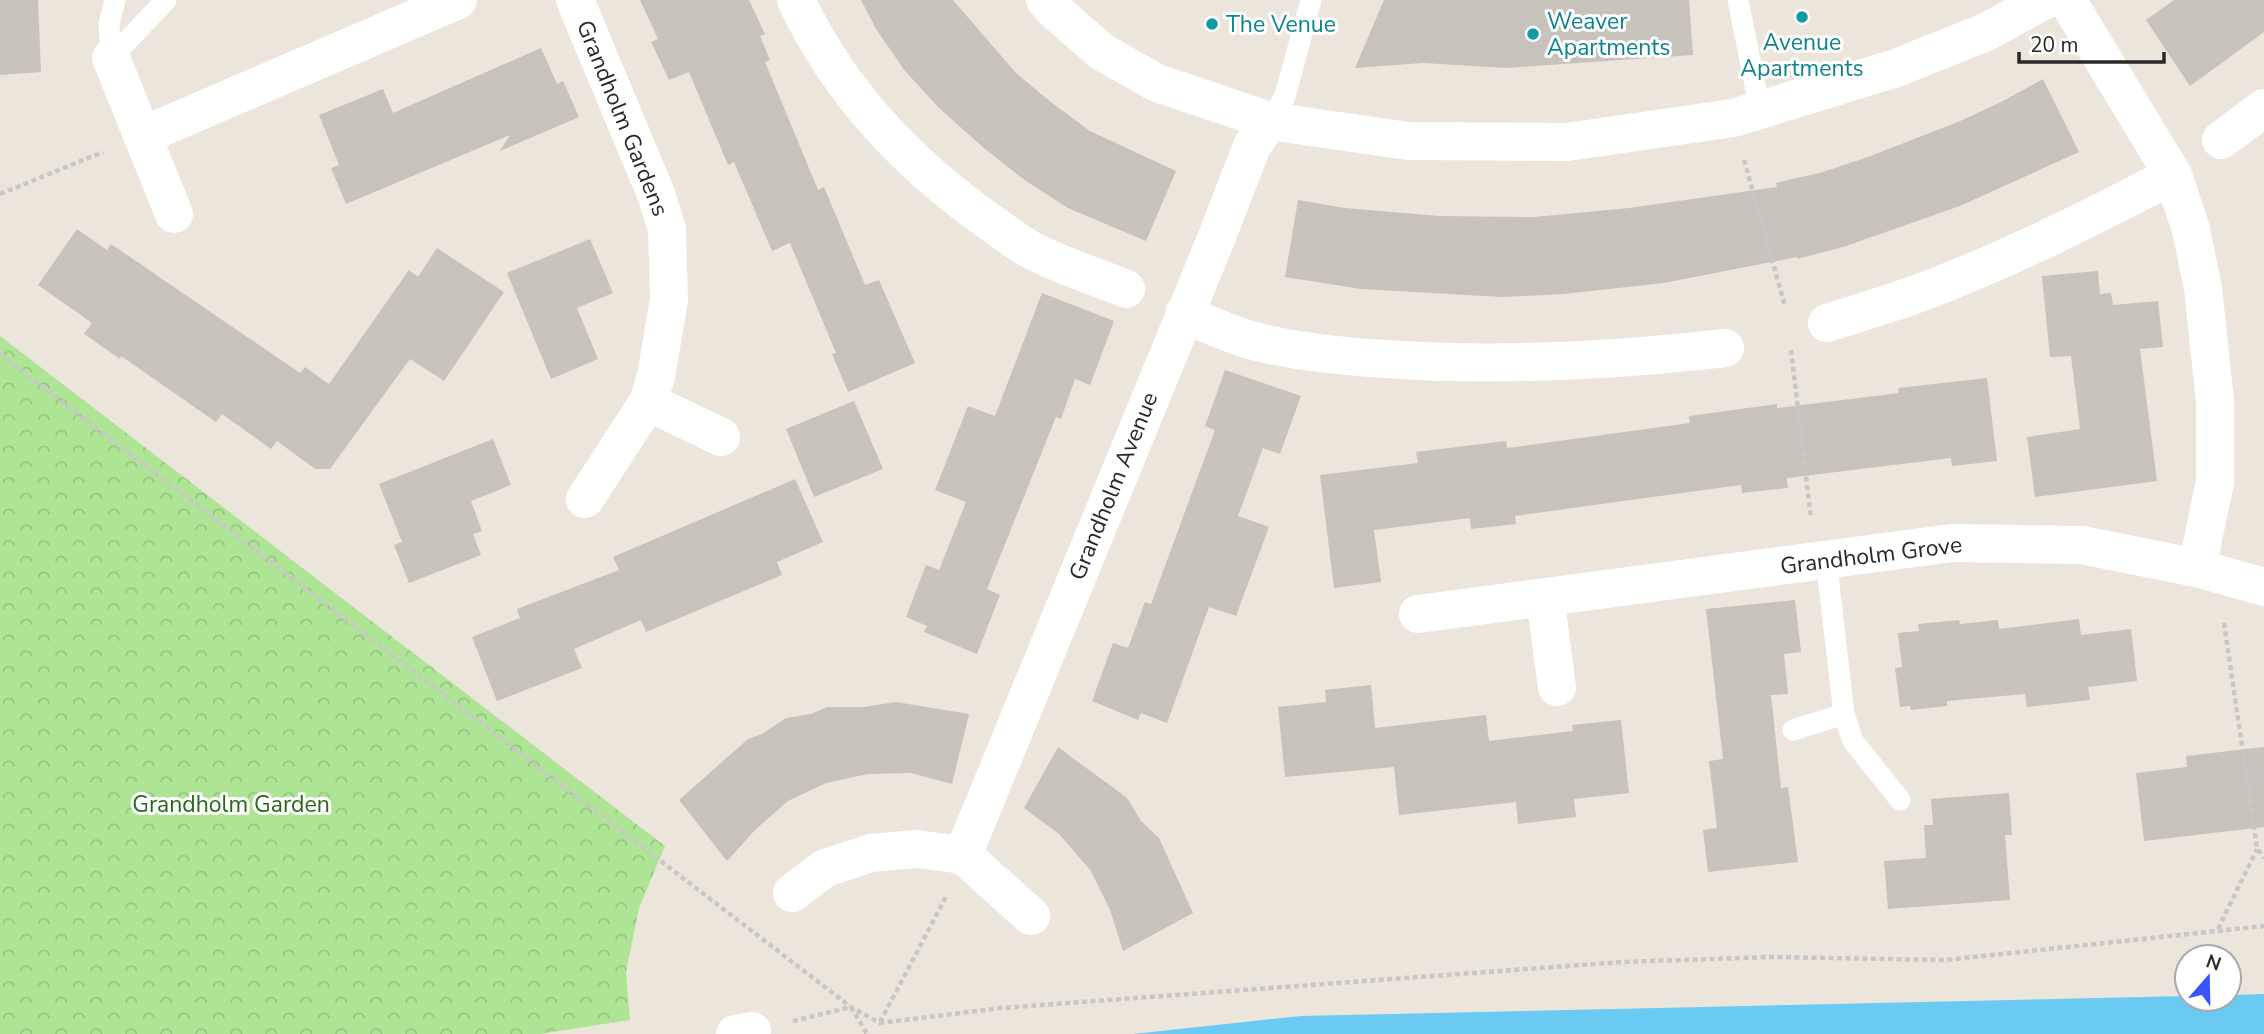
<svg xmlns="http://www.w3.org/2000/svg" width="2264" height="1034" viewBox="0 0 2264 1034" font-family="'Nunito Sans',sans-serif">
<defs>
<pattern id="forest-crowns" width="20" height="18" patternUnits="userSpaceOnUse" patternTransform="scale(1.75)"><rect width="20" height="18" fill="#aee595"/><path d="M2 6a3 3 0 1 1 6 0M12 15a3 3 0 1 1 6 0" fill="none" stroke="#96c480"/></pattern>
</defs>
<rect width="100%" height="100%" fill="#ece5db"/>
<path fill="url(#forest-crowns)" d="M 0,336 L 665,846 L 639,908 L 626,972 L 630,1020 L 539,1034 L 0,1034 Z"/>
<path fill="#6acaf2" d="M 2264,994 L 2264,1034 L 1133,1034 L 1301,1016 L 2187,996 L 2187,999 L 2229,999 L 2229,995 Z"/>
<path fill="#c7c2bb" d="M 0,0 L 38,0 L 41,72 L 0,75 Z
M 640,0 L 749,0 L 765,34 L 760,36 L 770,60 L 765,62 L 818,190 L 824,187 L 865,285 L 879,280 L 915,363 L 848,392 L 832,354 L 836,353 L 790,243 L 772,251 L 734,162 L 728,165 L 689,72 L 669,80 L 651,42 L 658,39 Z
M 861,0 L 953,0 L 1016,73 L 1052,103 L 1090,131 L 1176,171 L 1146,241 L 1068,208 L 1026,181 L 985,149 L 939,108 L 905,71 L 876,29 Z
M 1384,0 L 1689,0 L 1693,55 L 1506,68 L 1423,63 L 1355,68 Z
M 2174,0 L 2264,0 L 2264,32 L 2190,86 L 2146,20 Z
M 541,48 L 557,84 L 563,81 L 579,117 L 500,151 L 510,135 L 346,204 L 331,168 L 339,165 L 319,115 L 383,89 L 393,113 Z
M 2043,79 L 2079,152 L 1960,206 L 1843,247 L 1797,259 L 1797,257 L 1664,283 L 1564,294 L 1502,297 L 1361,289 L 1285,277 L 1298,200 L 1345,208 L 1439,216 L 1534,217 L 1629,208 L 1777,187 L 1776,183 L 1823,172 L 1868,157 L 1958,122 L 2001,102 Z
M 77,229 L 107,250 L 111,244 L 300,373 L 305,367 L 329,384 L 409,270 L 418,277 L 437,248 L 504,292 L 444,381 L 410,359 L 330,469 L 315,469 L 277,441 L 271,449 L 222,414 L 216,422 L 121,356 L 120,359 L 84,334 L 92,323 L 38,285 Z
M 590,239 L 613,293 L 577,308 L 598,359 L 551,379 L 507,273 Z
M 2098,271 L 2100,294 L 2111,293 L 2113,305 L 2158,301 L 2163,347 L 2140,349 L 2157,481 L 2035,497 L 2027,437 L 2080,429 L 2071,356 L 2050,357 L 2042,276 Z
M 1042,293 L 1114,321 L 1090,385 L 1075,379 L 1061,419 L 1056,417 L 987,589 L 1000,595 L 977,654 L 924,632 L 927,626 L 906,617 L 926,565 L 939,570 L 966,502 L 935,490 L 968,406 L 995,416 Z
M 1225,370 L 1301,396 L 1280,454 L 1263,448 L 1238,516 L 1269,527 L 1236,616 L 1209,607 L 1167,723 L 1141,713 L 1138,720 L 1092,701 L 1113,643 L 1128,648 L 1145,602 L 1151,604 L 1215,430 L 1205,426 Z
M 1987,378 L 1997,461 L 1952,466 L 1951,458 L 1787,478 L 1788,488 L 1742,493 L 1741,485 L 1616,502 L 1515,516 L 1516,524 L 1471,529 L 1470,518 L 1374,530 L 1381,582 L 1334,588 L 1320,475 L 1418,463 L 1416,452 L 1506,441 L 1507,448 L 1690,423 L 1689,416 L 1777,404 L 1777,408 L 1899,393 L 1898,388 Z
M 854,401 L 883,469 L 814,497 L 786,429 Z
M 493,439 L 511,485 L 471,501 L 482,531 L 473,534 L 481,555 L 409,583 L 394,545 L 402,542 L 379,484 Z
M 795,479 L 823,542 L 777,562 L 782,575 L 646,632 L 641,620 L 574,649 L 582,668 L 497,701 L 472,637 L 520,618 L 517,609 L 619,570 L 613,557 Z
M 1795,600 L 1801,652 L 1784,654 L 1788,694 L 1771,695 L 1781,788 L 1788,787 L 1798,862 L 1708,872 L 1703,830 L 1717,828 L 1709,761 L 1723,759 L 1706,609 Z
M 2079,619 L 2081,635 L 2131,629 L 2137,681 L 2088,687 L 2090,700 L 2027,707 L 2025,694 L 1947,701 L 1947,706 L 1911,710 L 1910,706 L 1900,707 L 1895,668 L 1902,667 L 1898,633 L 1919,631 L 1918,624 L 1959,620 L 1960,624 L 1998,620 L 1999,629 Z
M 1371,685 L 1375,728 L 1486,715 L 1489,741 L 1573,731 L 1572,725 L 1621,720 L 1629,793 L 1574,799 L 1576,817 L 1518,824 L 1516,802 L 1399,815 L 1394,767 L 1285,777 L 1278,707 L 1326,702 L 1325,690 Z
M 896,702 L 969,714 L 952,784 L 911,773 L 868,774 L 826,783 L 788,801 L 756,829 L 727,861 L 679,800 L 748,739 L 762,734 L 786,718 L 811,714 L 827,707 L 864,707 Z
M 1058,747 L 1127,798 L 1141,821 L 1159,838 L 1193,913 L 1123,951 L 1110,910 L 1091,871 L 1059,834 L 1024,808 Z
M 2264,747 L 2264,827 L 2144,841 L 2136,773 L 2187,767 L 2186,756 Z
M 2009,793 L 2012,835 L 2005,835 L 2010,900 L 1888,909 L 1884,861 L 1926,858 L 1924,825 L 1933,825 L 1931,799 Z"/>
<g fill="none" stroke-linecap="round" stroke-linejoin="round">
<path stroke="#c7c7c7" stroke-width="4.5" stroke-dasharray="5 3.5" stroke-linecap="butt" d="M 1744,160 L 1785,306
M 0,194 L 103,152
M 1791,350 L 1811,518
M 0,354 L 851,1007 L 880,1023 L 1001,1008 L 1621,962 L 1771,957 L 1946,960 L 2264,926
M 2224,623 L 2257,848 L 2264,858
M 2218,929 L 2257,849
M 793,1021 L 851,1007 L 867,1034
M 880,1022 L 946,897"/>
<path stroke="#fff" stroke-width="21" d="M 1738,0 L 1760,110
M 111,58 L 166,0
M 111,58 L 109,24 L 115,0
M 1270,121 L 1285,96 L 1311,0
M 1826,559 L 1844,714 L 1853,741 L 1900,800
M 1793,730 L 1844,714"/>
<path stroke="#fff" stroke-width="38" d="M 575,0 L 656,194 L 667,229 L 669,300 L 656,376 L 648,402 L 585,499
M 796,0 C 838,90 907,163 987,220 C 1002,230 1016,242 1031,250 C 1061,266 1095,276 1126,289
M 1045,0 L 1055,11 L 1102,52 L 1157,83 L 1270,121 L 1408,141 L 1567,142 L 1733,118 L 1760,110 L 1896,68 L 1986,32 L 2045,0
M 2067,0 L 2173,175 L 2191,230 L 2203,288 L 2215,401 L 2215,482 L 2197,568
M 111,58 L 174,214
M 142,136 L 458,0
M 2221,140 L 2264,108
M 1184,314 C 1207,323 1230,335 1254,341 C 1296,352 1342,356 1385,359 C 1499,367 1611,361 1725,348
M 1827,323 C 1856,314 1885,305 1914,295 C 2003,262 2089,219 2173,175
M 648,402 L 721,437
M 1545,597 L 1557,687
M 1418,614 L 1952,543 L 2082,545 L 2197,568 L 2264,587
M 963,855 L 1216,239 L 1252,146 L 1270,121
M 792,893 L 825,868 L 871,853 L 916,849 L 963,855 L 1031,916
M 735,1034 L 752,1031"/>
</g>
<g fill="#0f9aa8" stroke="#fff" stroke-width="2.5">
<circle cx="1802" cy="17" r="7"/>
<circle cx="1212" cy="24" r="7"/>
<circle cx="1533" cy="34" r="7"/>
</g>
<g text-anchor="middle" stroke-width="6" stroke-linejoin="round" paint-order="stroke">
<g font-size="23" fill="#0d838f" stroke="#fff" text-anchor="start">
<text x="1547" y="29">Weaver<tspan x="1547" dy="26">Apartments</tspan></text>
<text x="1226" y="32">The Venue</text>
<text x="1802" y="50" text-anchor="middle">Avenue<tspan x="1802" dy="26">Apartments</tspan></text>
</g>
<g font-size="23" fill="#292929" stroke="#fff">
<text transform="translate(623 118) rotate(68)" y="8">Grandholm Gardens</text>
<text transform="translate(1113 486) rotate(-68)" y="8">Grandholm Avenue</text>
<text transform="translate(1871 555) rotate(-7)" y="8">Grandholm Grove</text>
</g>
<g font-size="23" fill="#266818" stroke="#fff">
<text x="231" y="812">Grandholm Garden</text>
</g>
</g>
<g transform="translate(2208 978) rotate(20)"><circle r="33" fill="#ffffff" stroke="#a9a9a9" stroke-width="2"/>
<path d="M0-5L12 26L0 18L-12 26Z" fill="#3655fe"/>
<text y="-10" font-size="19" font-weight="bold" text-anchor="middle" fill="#292929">N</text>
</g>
<path d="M2019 52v10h145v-10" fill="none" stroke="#292929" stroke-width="3.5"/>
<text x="2030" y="52" font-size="21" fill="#292929" stroke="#ffffff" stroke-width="5" paint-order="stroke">20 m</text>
</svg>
